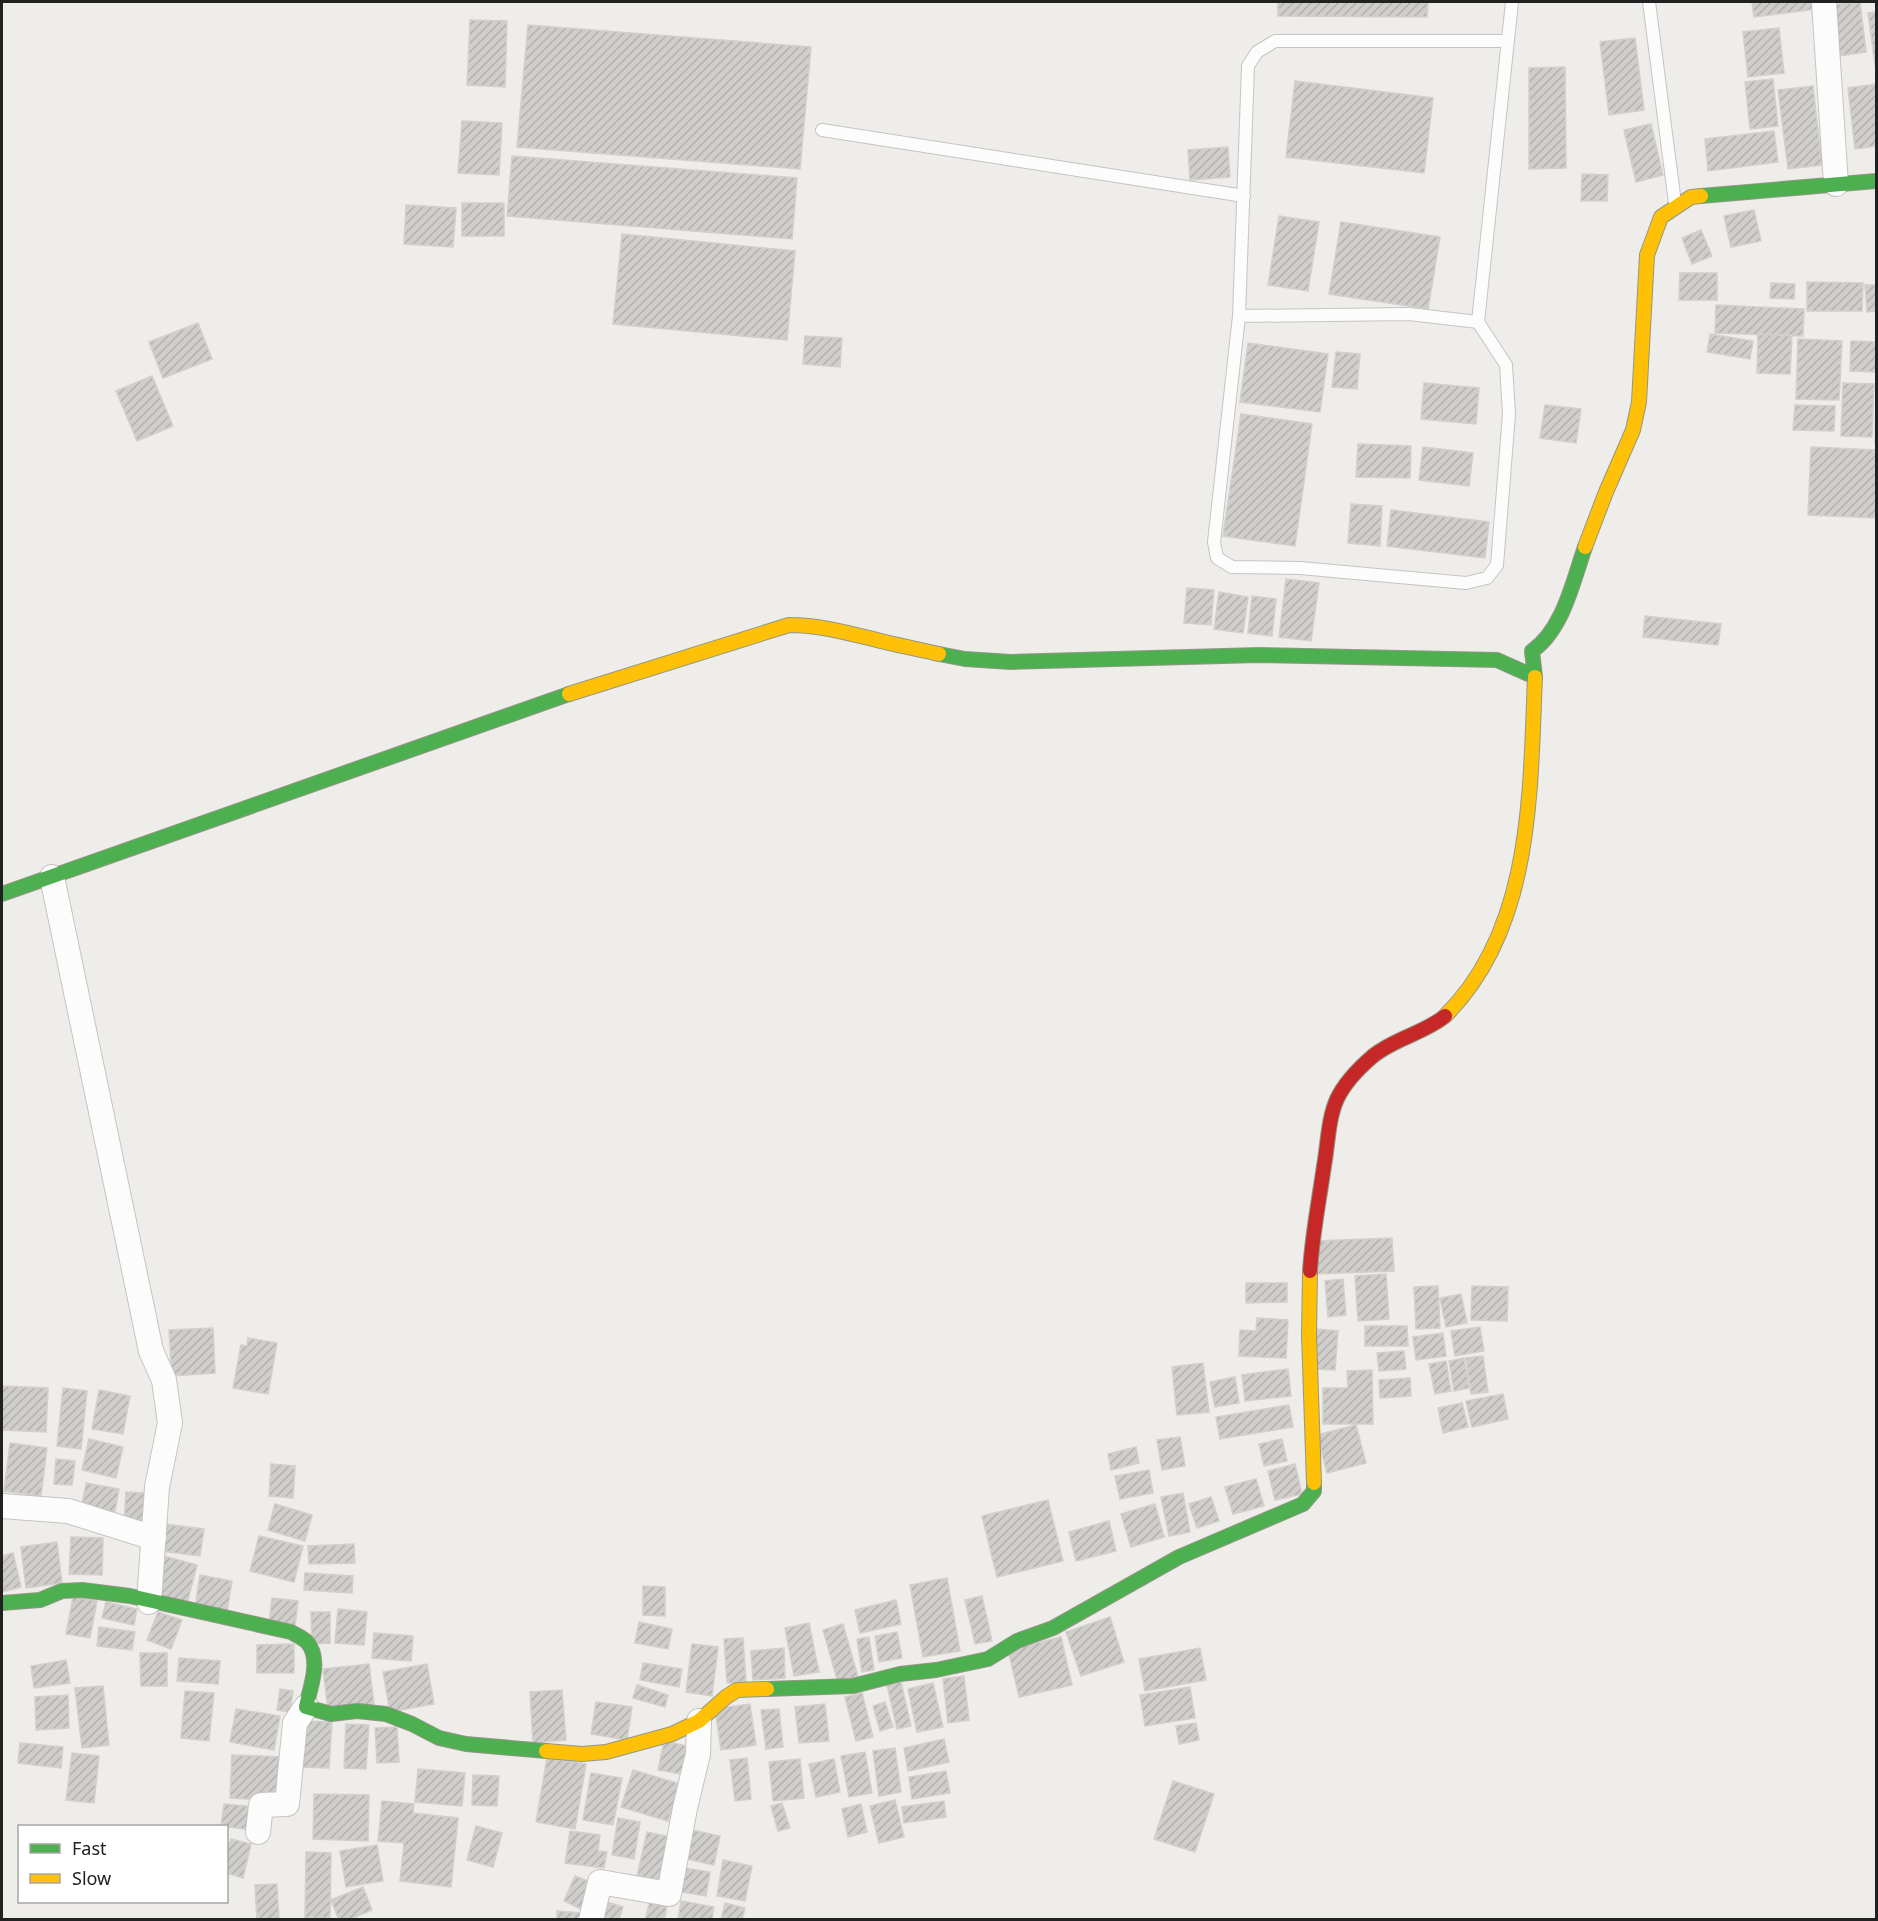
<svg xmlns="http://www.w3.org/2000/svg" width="1878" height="1921" viewBox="0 0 1878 1921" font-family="'Noto Sans',sans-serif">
<defs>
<pattern id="building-hatch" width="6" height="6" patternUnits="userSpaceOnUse" patternTransform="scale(1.5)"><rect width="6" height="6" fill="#d0cecb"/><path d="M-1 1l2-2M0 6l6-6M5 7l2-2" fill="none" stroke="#b2b1ae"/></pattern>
</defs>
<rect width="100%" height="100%" fill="#efedea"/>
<path fill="url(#building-hatch)" stroke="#d2cfcc" stroke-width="1.5" d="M 1278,2 L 1428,2 L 1427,17 L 1278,16 Z
M 1752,2 L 1815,2 L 1816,9 L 1754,17 Z
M 1860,2 L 1866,52 L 1839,56 L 1833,5 Z
M 1876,12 L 1876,65 L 1875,65 L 1868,13 Z
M 470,20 L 507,21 L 505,87 L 467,85 Z
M 528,25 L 811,47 L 800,169 L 517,147 Z
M 1779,28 L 1784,73 L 1748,77 L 1743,32 Z
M 1635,38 L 1644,110 L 1609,115 L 1600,42 Z
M 1565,67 L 1566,168 L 1529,169 L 1529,68 Z
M 1773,79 L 1778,126 L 1750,129 L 1745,82 Z
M 1295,81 L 1433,98 L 1424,173 L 1286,157 Z
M 1876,84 L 1876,146 L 1855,149 L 1848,88 Z
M 1813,86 L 1822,165 L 1788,169 L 1778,90 Z
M 462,121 L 502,123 L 499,175 L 458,173 Z
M 1651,124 L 1663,175 L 1636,182 L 1624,130 Z
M 1774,131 L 1778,162 L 1708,171 L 1705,139 Z
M 1228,147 L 1230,177 L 1190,180 L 1188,150 Z
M 512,156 L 797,178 L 792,239 L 507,216 Z
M 1582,174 L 1608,175 L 1607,201 L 1581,201 Z
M 462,203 L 504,203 L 504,236 L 462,236 Z
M 406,205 L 456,208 L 453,247 L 404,244 Z
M 1754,210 L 1761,241 L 1731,247 L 1724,216 Z
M 1279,216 L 1319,222 L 1308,291 L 1268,285 Z
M 1341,222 L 1440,237 L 1428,309 L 1329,294 Z
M 1701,230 L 1712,256 L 1692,264 L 1682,238 Z
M 622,234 L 795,251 L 787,340 L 613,324 Z
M 1680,273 L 1717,273 L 1717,300 L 1679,300 Z
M 1807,282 L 1863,283 L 1862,311 L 1807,311 Z
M 1771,283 L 1795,284 L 1794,299 L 1770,298 Z
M 1865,285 L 1876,285 L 1876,311 L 1867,312 Z
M 1716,305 L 1804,309 L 1803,336 L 1715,333 Z
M 198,323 L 212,359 L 163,378 L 149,342 Z
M 1710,334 L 1753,341 L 1750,359 L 1707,352 Z
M 1758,334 L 1792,335 L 1790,374 L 1757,373 Z
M 805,336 L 842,338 L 840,367 L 803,364 Z
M 1798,339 L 1842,341 L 1839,400 L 1796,399 Z
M 1851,341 L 1876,342 L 1876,372 L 1850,371 Z
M 1248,343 L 1328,354 L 1320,412 L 1240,402 Z
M 1336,352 L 1360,354 L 1357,389 L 1332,387 Z
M 152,376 L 173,426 L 137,441 L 116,391 Z
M 1424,383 L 1479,388 L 1476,424 L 1421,419 Z
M 1843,383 L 1874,384 L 1872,437 L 1841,436 Z
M 1876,399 L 1876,442 L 1875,442 Z
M 1545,405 L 1581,409 L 1576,443 L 1540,438 Z
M 1795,405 L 1835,406 L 1834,431 L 1793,430 Z
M 1241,414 L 1312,424 L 1295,546 L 1223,536 Z
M 1358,444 L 1411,446 L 1410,478 L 1356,477 Z
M 1423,447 L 1473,453 L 1469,486 L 1419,480 Z
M 1811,447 L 1876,450 L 1876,518 L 1808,515 Z
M 1351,504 L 1382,506 L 1380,546 L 1348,543 Z
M 1391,510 L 1489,522 L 1485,558 L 1387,546 Z
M 1286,579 L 1319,583 L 1311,641 L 1279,637 Z
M 1187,588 L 1214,590 L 1211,625 L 1184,623 Z
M 1219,592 L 1248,597 L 1243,633 L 1214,629 Z
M 1252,596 L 1276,599 L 1272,636 L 1248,633 Z
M 1645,616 L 1721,624 L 1718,645 L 1643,637 Z
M 1392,1238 L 1394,1271 L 1316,1274 L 1315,1241 Z
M 1386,1274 L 1389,1319 L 1358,1321 L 1355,1276 Z
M 1343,1279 L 1346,1315 L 1328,1317 L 1325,1281 Z
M 1246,1283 L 1287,1283 L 1287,1302 L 1246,1303 Z
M 1438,1286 L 1440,1328 L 1416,1329 L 1414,1287 Z
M 1472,1286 L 1508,1287 L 1507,1321 L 1471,1320 Z
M 1461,1294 L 1467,1323 L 1446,1327 L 1440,1298 Z
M 1257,1318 L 1288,1320 L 1286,1358 L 1239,1356 L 1240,1330 L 1256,1331 Z
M 1365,1326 L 1407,1326 L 1408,1346 L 1365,1346 Z
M 1480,1327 L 1484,1351 L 1455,1356 L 1451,1331 Z
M 213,1328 L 215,1373 L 172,1376 L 169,1330 Z
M 1316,1329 L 1338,1331 L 1335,1370 L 1313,1369 Z
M 1443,1333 L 1446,1356 L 1416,1360 L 1413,1337 Z
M 248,1338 L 277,1343 L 268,1394 L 233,1388 L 241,1345 L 247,1346 Z
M 1404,1351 L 1406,1369 L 1379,1371 L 1377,1353 Z
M 1483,1356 L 1488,1392 L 1471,1394 L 1466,1358 Z
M 1464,1358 L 1469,1388 L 1454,1391 L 1449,1361 Z
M 1446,1361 L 1451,1391 L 1435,1394 L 1429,1364 Z
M 1203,1363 L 1209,1412 L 1177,1415 L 1172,1367 Z
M 1288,1369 L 1291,1396 L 1245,1401 L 1242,1375 Z
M 1372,1370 L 1373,1424 L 1323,1424 L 1323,1388 L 1348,1388 L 1347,1371 Z
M 1235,1377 L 1239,1403 L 1215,1407 L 1210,1382 Z
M 1410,1378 L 1411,1396 L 1380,1398 L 1379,1380 Z
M 2,1386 L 48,1388 L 46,1432 L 2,1430 Z
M 63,1388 L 87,1391 L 81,1449 L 57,1446 Z
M 99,1390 L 130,1396 L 123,1434 L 92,1429 Z
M 1503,1394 L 1508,1419 L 1472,1427 L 1466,1401 Z
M 1462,1403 L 1468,1427 L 1443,1433 L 1438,1408 Z
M 1289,1405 L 1293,1427 L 1220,1439 L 1216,1417 Z
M 1356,1425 L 1366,1463 L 1327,1473 L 1317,1435 Z
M 1180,1437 L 1185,1466 L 1162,1470 L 1157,1440 Z
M 89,1439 L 123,1447 L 116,1478 L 82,1470 Z
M 1282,1439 L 1287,1461 L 1264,1466 L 1259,1444 Z
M 10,1443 L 47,1448 L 41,1496 L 4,1491 Z
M 1136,1447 L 1139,1463 L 1111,1470 L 1108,1454 Z
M 56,1459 L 75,1461 L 72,1485 L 54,1484 Z
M 271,1464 L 295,1466 L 293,1498 L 269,1496 Z
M 1295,1464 L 1302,1494 L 1275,1500 L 1268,1471 Z
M 1149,1470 L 1153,1493 L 1120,1499 L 1115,1476 Z
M 1256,1479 L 1264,1506 L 1233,1514 L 1225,1487 Z
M 86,1483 L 119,1489 L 114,1517 L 81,1511 Z
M 126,1492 L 145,1493 L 143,1525 L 124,1524 Z
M 1183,1493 L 1190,1532 L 1169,1536 L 1161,1497 Z
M 1211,1497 L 1219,1521 L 1197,1528 L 1189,1504 Z
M 1048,1500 L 1063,1561 L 997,1577 L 982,1516 Z
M 275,1504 L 312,1515 L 305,1541 L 268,1530 Z
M 1155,1504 L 1164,1537 L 1131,1547 L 1121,1514 Z
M 1109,1521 L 1116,1551 L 1076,1561 L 1069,1532 Z
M 164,1524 L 204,1529 L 200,1556 L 161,1551 Z
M 259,1536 L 303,1546 L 294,1582 L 250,1571 Z
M 71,1537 L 103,1538 L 102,1575 L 69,1574 Z
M 57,1542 L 62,1583 L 26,1588 L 21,1547 Z
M 354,1544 L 355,1563 L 309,1564 L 308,1546 Z
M 13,1553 L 21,1587 L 2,1592 L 2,1556 Z
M 164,1556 L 197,1565 L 187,1604 L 154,1596 Z
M 305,1573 L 353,1576 L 352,1593 L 304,1590 Z
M 200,1575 L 232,1581 L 227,1612 L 195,1607 Z
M 947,1578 L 960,1651 L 923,1657 L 910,1585 Z
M 643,1586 L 665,1587 L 665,1616 L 643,1615 Z
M 982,1596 L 992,1641 L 975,1644 L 965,1600 Z
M 73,1597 L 97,1601 L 90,1638 L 66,1634 Z
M 272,1598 L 298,1601 L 295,1626 L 269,1624 Z
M 896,1600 L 901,1624 L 860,1633 L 855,1610 Z
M 106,1602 L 137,1609 L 134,1625 L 102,1618 Z
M 338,1609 L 367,1612 L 364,1645 L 335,1643 Z
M 158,1612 L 182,1620 L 171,1649 L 147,1640 Z
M 311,1612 L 330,1612 L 330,1643 L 312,1644 Z
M 1110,1617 L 1124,1662 L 1081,1676 L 1066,1632 Z
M 639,1622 L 672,1629 L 668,1649 L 635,1643 Z
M 809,1623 L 819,1672 L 794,1676 L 785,1628 Z
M 843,1624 L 858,1677 L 838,1683 L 823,1630 Z
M 99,1627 L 135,1632 L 132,1650 L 97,1646 Z
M 897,1632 L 902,1658 L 879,1662 L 875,1636 Z
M 374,1633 L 413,1636 L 411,1661 L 372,1658 Z
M 869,1637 L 874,1670 L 862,1672 L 857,1639 Z
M 1061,1637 L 1072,1685 L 1019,1697 L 1008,1650 Z
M 743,1638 L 746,1682 L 727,1683 L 724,1639 Z
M 294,1644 L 294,1673 L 257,1673 L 257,1645 Z
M 692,1644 L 718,1647 L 712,1696 L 686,1692 Z
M 784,1648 L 785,1678 L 753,1680 L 751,1651 Z
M 1200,1648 L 1206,1680 L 1145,1691 L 1139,1659 Z
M 140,1653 L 167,1653 L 167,1686 L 141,1686 Z
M 179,1658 L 220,1661 L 218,1684 L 177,1681 Z
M 66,1660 L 70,1683 L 34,1688 L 31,1666 Z
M 643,1663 L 682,1669 L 679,1687 L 640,1680 Z
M 369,1664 L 374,1704 L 328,1710 L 323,1669 Z
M 427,1664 L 434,1704 L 390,1712 L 383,1672 Z
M 964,1676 L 969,1720 L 948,1723 L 943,1679 Z
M 901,1682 L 911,1726 L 897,1729 L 887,1685 Z
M 933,1683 L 943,1727 L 917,1732 L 908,1689 Z
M 637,1685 L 668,1695 L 665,1707 L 633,1698 Z
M 103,1686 L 109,1745 L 82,1748 L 75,1688 Z
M 1190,1687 L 1195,1718 L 1145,1726 L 1140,1695 Z
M 280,1689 L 293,1691 L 290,1712 L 277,1710 Z
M 562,1690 L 566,1740 L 533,1743 L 530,1692 Z
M 185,1691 L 214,1693 L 209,1741 L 181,1738 Z
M 862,1693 L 873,1737 L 856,1741 L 845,1697 Z
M 68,1695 L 69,1728 L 36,1730 L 35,1697 Z
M 596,1702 L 632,1707 L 627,1740 L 591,1734 Z
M 885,1702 L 893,1727 L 880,1731 L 873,1706 Z
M 750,1704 L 756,1745 L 721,1750 L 715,1709 Z
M 825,1704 L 829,1741 L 799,1743 L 795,1707 Z
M 236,1709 L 280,1716 L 274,1750 L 230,1742 Z
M 779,1709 L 783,1747 L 766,1749 L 761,1710 Z
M 302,1721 L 332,1722 L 329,1768 L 300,1767 Z
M 1196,1723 L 1199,1740 L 1179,1744 L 1176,1726 Z
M 346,1724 L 369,1725 L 366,1769 L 344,1768 Z
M 397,1727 L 399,1762 L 377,1763 L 375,1728 Z
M 944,1739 L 949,1762 L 908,1771 L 904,1748 Z
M 664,1741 L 692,1747 L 686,1775 L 658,1770 Z
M 20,1743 L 63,1747 L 61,1768 L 18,1763 Z
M 895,1748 L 901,1792 L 879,1796 L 873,1751 Z
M 865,1752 L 872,1793 L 849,1797 L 841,1756 Z
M 72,1753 L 99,1756 L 94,1803 L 66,1800 Z
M 232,1755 L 285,1757 L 282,1801 L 230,1798 Z
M 547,1758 L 586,1764 L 575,1829 L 536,1822 Z
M 747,1758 L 751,1799 L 735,1801 L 730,1760 Z
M 800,1759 L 804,1798 L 773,1801 L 769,1762 Z
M 834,1759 L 840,1792 L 816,1797 L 809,1764 Z
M 418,1769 L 465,1773 L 462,1806 L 415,1802 Z
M 633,1770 L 680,1784 L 668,1821 L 621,1807 Z
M 946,1771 L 950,1793 L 912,1799 L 909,1777 Z
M 591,1773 L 622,1778 L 613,1825 L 583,1820 Z
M 473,1775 L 499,1776 L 497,1806 L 472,1805 Z
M 1173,1781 L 1214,1794 L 1195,1852 L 1154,1839 Z
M 314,1794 L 369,1795 L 368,1841 L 313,1839 Z
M 895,1800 L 904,1837 L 879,1843 L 870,1806 Z
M 382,1801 L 414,1804 L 413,1813 L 458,1818 L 451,1887 L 400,1881 L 404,1843 L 378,1841 Z
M 944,1801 L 946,1817 L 904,1823 L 902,1807 Z
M 782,1803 L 790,1828 L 778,1831 L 771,1806 Z
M 224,1804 L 255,1807 L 252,1830 L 221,1826 Z
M 861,1804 L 867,1832 L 848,1837 L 842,1809 Z
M 618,1818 L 640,1822 L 634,1859 L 612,1855 Z
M 476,1826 L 502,1833 L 493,1867 L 467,1860 Z
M 692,1830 L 720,1836 L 714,1865 L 686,1859 Z
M 570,1831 L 600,1835 L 598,1851 L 607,1852 L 604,1868 L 565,1863 Z
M 647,1832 L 675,1838 L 664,1887 L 636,1881 Z
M 231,1839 L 251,1844 L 243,1878 L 226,1873 L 226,1856 Z
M 377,1845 L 383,1881 L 346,1887 L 340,1851 Z
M 306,1852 L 331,1853 L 330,1918 L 305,1918 Z
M 723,1860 L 752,1866 L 745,1901 L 717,1896 Z
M 679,1867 L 710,1872 L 706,1896 L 674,1891 Z
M 575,1876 L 592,1883 L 581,1909 L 564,1901 Z
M 277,1884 L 279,1920 L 257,1920 L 255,1885 Z
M 363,1887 L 372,1910 L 348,1920 L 339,1920 L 331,1900 Z
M 601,1900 L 623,1907 L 619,1920 L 595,1920 Z
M 650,1901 L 667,1905 L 664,1920 L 645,1920 Z
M 681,1901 L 714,1907 L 712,1920 L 678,1920 Z
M 725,1903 L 745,1908 L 742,1920 L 721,1920 Z
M 557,1911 L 581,1913 L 581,1920 L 557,1920 Z"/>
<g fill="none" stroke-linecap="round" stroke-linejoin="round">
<defs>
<path id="lane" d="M 1649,2 L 1675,203
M 1508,41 L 1275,41 L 1257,52 L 1248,66 L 1239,316 L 1214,542 L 1217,558 L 1232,567 L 1300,568 L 1466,583 L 1487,578 L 1497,565 L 1509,414 L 1506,365 L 1478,322 L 1512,2
M 822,130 L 1244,196
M 1239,316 L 1409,314 L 1478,322"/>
<path id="street" d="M 1824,2 L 1836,184
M 52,877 L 151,1351 L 164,1380 L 170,1423 L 157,1487 L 149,1602
M 2,1506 L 68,1511 L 154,1538
M 258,1832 L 261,1805 L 287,1804 L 295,1723 L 306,1707
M 591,1920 L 600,1882 L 669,1894 L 685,1808 L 698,1754 L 699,1721"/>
<path id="fast" d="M 1701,196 L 1876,181
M 939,654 L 965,659 L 1011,662 L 1259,655 L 1497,660 L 1535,677 L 1532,651 C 1563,630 1573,581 1585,547
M 2,894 L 569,694
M 2,1603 L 40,1600 L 62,1591 L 82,1590 L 130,1596 L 291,1632 C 296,1635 303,1638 307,1642 C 322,1659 310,1688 306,1707 L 331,1714 L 357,1711 L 386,1714 L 412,1724 L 439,1738 L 466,1744 L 546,1751
M 767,1689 L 853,1686 L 900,1674 L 936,1670 L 988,1659 L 1017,1641 L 1053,1628 L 1179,1557 L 1303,1504 L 1314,1491 L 1314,1483"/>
<path id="slow" d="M 1585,547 L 1606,492 L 1633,430 L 1639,402 L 1647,255 L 1661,217 L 1691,197 L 1701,196
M 569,694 L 789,625 C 824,625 855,635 889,643 C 906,647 922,650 939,654
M 1445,1016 C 1533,929 1530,793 1535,677
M 1310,1271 L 1309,1335 L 1314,1483
M 546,1751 L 582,1754 L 606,1752 L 672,1734 L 699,1721 L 726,1697 L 737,1690 L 767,1689"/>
<path id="jam" d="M 1310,1271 C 1312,1236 1319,1201 1324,1166 C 1328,1144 1328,1119 1337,1099 C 1345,1082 1359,1068 1373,1056 C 1395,1038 1425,1033 1445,1016"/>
</defs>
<use href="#lane" stroke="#c5c4c2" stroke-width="14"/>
<use href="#street" stroke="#c5c4c2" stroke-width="26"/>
<use href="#fast" stroke="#949784" stroke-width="16"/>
<use href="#slow" stroke="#949784" stroke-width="16"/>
<use href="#jam" stroke="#949784" stroke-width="16"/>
<use href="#lane" stroke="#fdfcfc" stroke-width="12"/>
<use href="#street" stroke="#fdfcfc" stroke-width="24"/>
<use href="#fast" stroke="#4caf50" stroke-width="14"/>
<use href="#slow" stroke="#ffc107" stroke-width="14"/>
<use href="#jam" stroke="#c62828" stroke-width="14"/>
</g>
<rect width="1878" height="1921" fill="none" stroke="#212121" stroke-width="6"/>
<rect x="18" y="1825" width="210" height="78" fill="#ffffff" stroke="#a6a6a6" stroke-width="1.5"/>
<rect x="30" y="1844" width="30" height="9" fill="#4caf50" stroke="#a6a6a6" stroke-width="1.5"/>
<text x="72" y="1855" font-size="18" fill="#212121">Fast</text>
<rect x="30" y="1874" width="30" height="9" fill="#ffc107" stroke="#a6a6a6" stroke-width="1.5"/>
<text x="72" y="1885" font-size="18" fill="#212121">Slow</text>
</svg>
